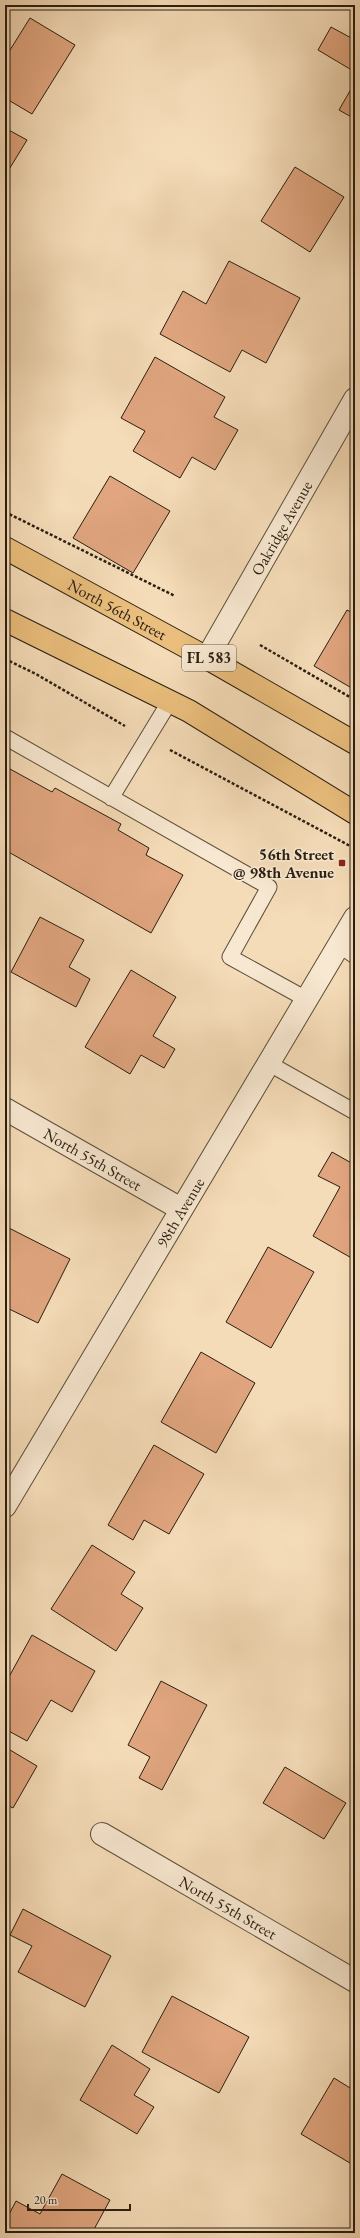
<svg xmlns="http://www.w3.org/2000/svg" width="360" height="2238" viewBox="0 0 360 2238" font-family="'EB Garamond',serif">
<rect width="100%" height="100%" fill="#f5dcb8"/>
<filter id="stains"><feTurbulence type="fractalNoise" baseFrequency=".005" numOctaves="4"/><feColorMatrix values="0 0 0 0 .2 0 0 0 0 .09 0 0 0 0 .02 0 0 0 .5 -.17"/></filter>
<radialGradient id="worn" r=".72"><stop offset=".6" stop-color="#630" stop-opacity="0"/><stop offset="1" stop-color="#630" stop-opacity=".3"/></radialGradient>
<path fill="#e1a680" stroke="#291e10" d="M 30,18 L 75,45 L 32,114 L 5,98 L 5,58 Z
M 331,27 L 355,40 L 355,72 L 318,50 Z
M 355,82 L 355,119 L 339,110 Z
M 5,128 L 27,140 L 5,176 Z
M 295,167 L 344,197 L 310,252 L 261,221 Z
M 229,261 L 300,298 L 266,363 L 242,350 L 230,372 L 160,334 L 183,291 L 206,304 Z
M 155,357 L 225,397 L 214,417 L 238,430 L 215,470 L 192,457 L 180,478 L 133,451 L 145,431 L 121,418 Z
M 110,476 L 170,511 L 133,573 L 73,538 Z
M 347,610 L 355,614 L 355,690 L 314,666 Z
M 10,769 L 52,792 L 55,788 L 121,824 L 118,830 L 149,848 L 146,855 L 183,875 L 151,933 L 5,850 L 5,777 Z
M 40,917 L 84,940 L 69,967 L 90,979 L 76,1007 L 11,972 Z
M 131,970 L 176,997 L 153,1036 L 175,1049 L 164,1068 L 141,1055 L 130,1074 L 85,1047 Z
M 332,1152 L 355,1165 L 355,1260 L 313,1236 L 340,1187 L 318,1176 Z
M 5,1226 L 70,1259 L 38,1323 L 5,1307 Z
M 268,1247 L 314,1272 L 271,1348 L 226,1322 Z
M 201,1352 L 255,1383 L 216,1453 L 161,1422 Z
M 154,1445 L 204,1474 L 169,1534 L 144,1520 L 133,1540 L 108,1525 Z
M 92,1545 L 135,1572 L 121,1594 L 143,1608 L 116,1651 L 51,1609 Z
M 32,1635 L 95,1671 L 72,1712 L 51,1700 L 27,1741 L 5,1729 L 5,1684 Z
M 161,1681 L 207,1705 L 162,1790 L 139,1778 L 150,1757 L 128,1745 Z
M 5,1747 L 37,1766 L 13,1808 L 5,1804 Z
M 285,1767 L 346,1803 L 324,1839 L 263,1803 Z
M 23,1909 L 111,1956 L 85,2007 L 18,1972 L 32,1946 L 10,1935 Z
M 172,1996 L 249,2037 L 219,2093 L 142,2052 Z
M 112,2045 L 150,2069 L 134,2095 L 154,2107 L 137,2134 L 80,2100 Z
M 334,2078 L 355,2091 L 355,2166 L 301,2134 Z
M 62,2174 L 110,2200 L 92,2233 L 5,2233 L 5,2222 L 16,2201 L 40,2214 Z"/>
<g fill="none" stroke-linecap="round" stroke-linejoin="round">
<defs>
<path id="lane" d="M 5,737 L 269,887 L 230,957 L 306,999
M 111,798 L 170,701
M 339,945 L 355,956
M 268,1063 L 355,1112"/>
<g id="street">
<path id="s1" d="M 207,658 L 355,399"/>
<path id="s2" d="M 5,1109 L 181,1209"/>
<path id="s3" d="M 5,1506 L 355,918"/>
<path id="s4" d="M 102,1834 L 355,1981"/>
</g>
<g id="primary">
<path id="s5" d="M 5,548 L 207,658 L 355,743"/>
<path d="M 5,620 L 189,711 L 355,813"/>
</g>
</defs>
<use href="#lane" stroke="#5c4e3a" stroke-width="17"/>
<use href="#street" stroke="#5c4e3a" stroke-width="24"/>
<use href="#primary" stroke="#291e10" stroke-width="24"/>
<path stroke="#291e10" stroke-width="2.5" stroke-dasharray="3 2" stroke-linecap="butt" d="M 5,512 L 175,596
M 260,645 L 355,700
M 5,659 L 36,674 L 125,726
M 170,750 L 352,847"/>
<use href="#lane" stroke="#f8e8d1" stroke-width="15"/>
<use href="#street" stroke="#f8e8d1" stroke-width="22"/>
<use href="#primary" stroke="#eabe7c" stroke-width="22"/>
</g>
<rect fill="#8f2418" stroke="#f8e8d1" stroke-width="1.5" x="338" y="859" width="8" height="8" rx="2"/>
<g text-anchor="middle" stroke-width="3.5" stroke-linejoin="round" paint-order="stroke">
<rect fill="#f8e8d1" stroke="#675b4a" stroke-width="1" x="182" y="645" width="54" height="26" rx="3"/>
<g font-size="15" font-weight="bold" fill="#291e10">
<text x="209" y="663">FL 583</text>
</g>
<g font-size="16" fill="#291e10" stroke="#f8e8d1">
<text dy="6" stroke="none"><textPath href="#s1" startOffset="150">Oakridge Avenue</textPath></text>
<text dy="6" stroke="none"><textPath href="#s5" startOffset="128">North 56th Street</textPath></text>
<text dy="6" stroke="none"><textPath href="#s2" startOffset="101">North 55th Street</textPath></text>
<text dy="6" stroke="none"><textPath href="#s3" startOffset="342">98th Avenue</textPath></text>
<text dy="6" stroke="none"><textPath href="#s4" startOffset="146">North 55th Street</textPath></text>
</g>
<g font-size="16" font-weight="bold" fill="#291e10" stroke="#f8e8d1" text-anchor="end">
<text x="334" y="860">56th Street<tspan x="334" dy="18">@ 98th Avenue</tspan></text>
</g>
</g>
<rect width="360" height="2238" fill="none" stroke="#f5dcb8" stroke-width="20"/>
<rect x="6" y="6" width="348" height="2226" fill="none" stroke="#291e10" stroke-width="2"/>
<rect x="10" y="10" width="340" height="2218" fill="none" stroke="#291e10"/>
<path d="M28 2204v6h102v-6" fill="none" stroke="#291e10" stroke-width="2"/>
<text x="34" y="2204" font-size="12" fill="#291e10" stroke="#f8e8d1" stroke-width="3" paint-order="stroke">20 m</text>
<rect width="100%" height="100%" filter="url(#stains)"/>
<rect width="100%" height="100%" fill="url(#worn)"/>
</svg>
